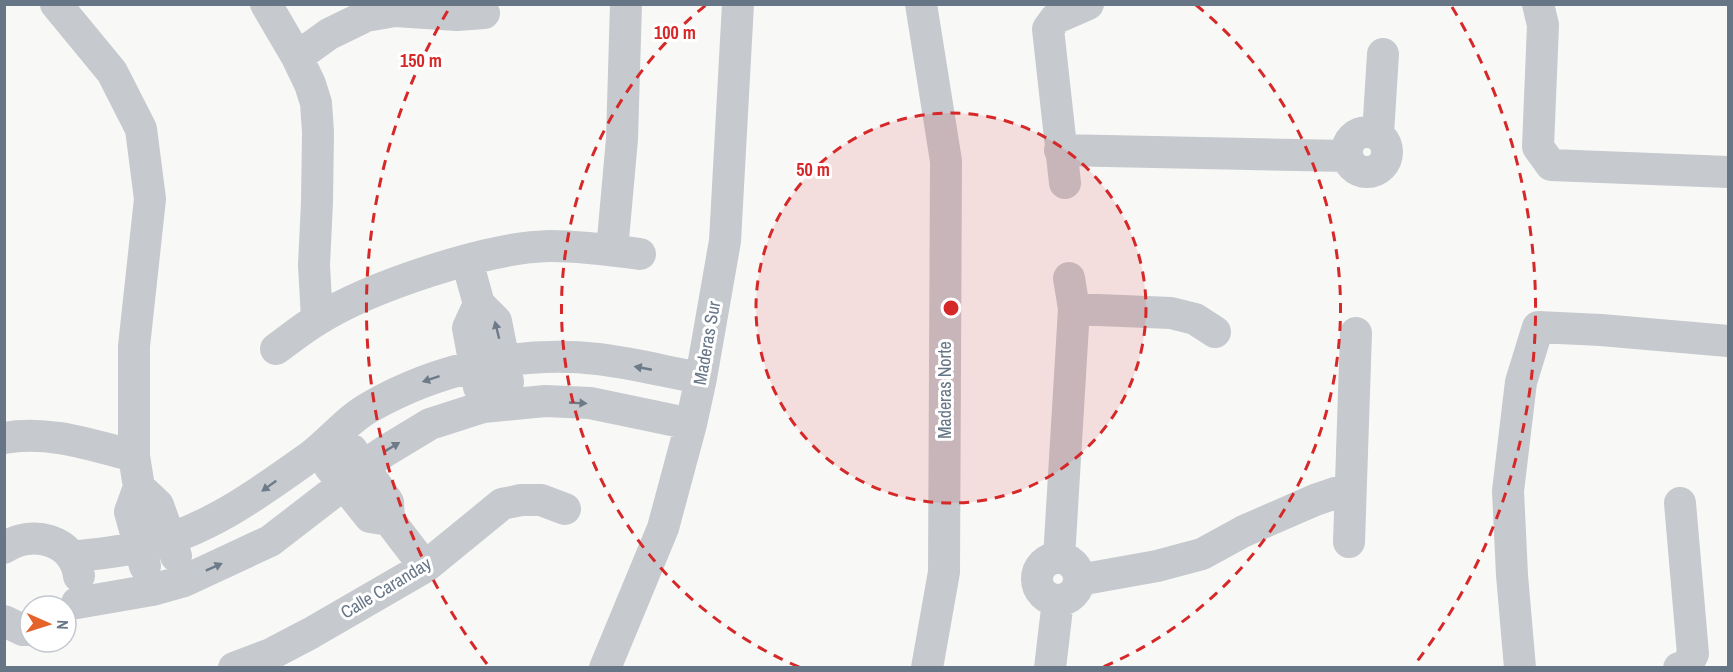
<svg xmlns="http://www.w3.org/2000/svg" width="1733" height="672" viewBox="0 0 1733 672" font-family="'Archivo Narrow',sans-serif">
<rect width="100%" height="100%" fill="#f8f8f6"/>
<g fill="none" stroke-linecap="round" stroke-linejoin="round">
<path stroke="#c6c9cd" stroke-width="32" d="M 56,4 L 112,72 L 141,129 L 150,199 L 134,346 L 134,456 L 139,487 L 130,512 L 145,566
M 266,4 L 297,57 L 310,84 L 316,103 L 318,132 L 317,202 L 314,265 L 317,319
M 921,4 L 946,161 L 944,572 L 927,668
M 1538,4 L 1543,25 L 1538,147 L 1551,165 L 1728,172
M 297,57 L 329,34 L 366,16 L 395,11 L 457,15 L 484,13
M1347 152a20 20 0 1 1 40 0a20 20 0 1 1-40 0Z
M 1378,134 L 1383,54
M 1060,150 L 1347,156
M 1065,183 L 1048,29 L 1056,18 L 1088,4
M 612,250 L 622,139 L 626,4
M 467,261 L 479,304 L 496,321 L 508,382
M 479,304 L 468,328 L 479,387
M 1074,309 L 1171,313 L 1195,319 L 1215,332
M 276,349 C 290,339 303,328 317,320 C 369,287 488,247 550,246 C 580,246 611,250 640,254
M 4,438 C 49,430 91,445 134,456
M 352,450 L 388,502 L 389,520 L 425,567
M 330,467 L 370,517 L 389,520
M 139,487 L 158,505 L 176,556
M 1349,542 L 1356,333
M 4,548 C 31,529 74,539 79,576
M 72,557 C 94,554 118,552 140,547 C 205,533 258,494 311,456 C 331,441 348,419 370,407 C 438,368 521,350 598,359 C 632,363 667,372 701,378
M 1059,558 L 1074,309 L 1069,278
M1037 579a21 21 0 1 1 42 0a21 21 0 1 1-42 0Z
M 1079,580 L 1157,566 L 1202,554 L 1244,531 L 1315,500 L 1350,488
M 77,603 L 152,590 L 184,581 L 270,541 L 344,484 L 363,466 L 387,450 L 430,424 L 483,407 L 545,401 L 590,403 L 691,424
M 4,621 L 23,630 L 30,630
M 234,668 L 271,654 L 311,633 L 425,567 L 502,504 L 521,500 L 541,500 L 565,509
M 605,668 L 663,528 L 691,424 L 701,378 L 725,241 L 738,4
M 1050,668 L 1058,600
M 1520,668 L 1512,575 L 1508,491 L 1521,382 L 1538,327 L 1601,330 L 1728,341
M 1679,668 L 1686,667 L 1693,654 L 1680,503"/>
</g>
<defs><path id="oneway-solid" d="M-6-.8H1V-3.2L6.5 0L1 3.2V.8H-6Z" transform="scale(1.5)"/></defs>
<g fill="#6c7a8a">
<use href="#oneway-solid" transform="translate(497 330) rotate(-104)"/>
<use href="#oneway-solid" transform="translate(643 368) rotate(-169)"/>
<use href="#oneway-solid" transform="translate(431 379) rotate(162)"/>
<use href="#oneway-solid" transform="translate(578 403) rotate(3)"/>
<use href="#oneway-solid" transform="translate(392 447) rotate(-31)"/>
<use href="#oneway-solid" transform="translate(269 486) rotate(144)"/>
<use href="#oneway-solid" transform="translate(214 567) rotate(-24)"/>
</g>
<circle cx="951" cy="308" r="195" fill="#d62828" fill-opacity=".12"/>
<g fill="none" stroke="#d62828" stroke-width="3" stroke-dasharray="10 8">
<circle cx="951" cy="308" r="195"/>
<path d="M799 667A390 390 0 0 1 706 5M1196 5A390 390 0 0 1 1103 667"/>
<path d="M487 664A585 585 0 0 1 450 7M1452 7A585 585 0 0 1 1415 664"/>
</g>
<g text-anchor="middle" stroke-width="6" stroke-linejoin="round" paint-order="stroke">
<g font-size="18" fill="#677687" stroke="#fff">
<text transform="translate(707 343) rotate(-80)" y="6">Maderas Sur</text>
<text transform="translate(945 390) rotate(-90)" y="6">Maderas Norte</text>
<text transform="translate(386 588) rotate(-31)" y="6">Calle Caranday</text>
</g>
</g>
<circle cx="951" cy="308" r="9" fill="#d62828" stroke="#fff" stroke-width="3"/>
<g font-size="18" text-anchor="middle" font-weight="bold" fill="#d62828" stroke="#fff" stroke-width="6" stroke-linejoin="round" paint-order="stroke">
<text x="675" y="39">100 m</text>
<text x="421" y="67">150 m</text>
<text x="813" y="176">50 m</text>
</g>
<rect width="1733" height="672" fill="none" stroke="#677687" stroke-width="12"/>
<g transform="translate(48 624) rotate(93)"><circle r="28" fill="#ffffff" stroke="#c2c8cf" stroke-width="1.5"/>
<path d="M0-4.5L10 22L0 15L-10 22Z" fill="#e56229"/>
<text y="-9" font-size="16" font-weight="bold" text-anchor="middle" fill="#677687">N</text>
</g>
</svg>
